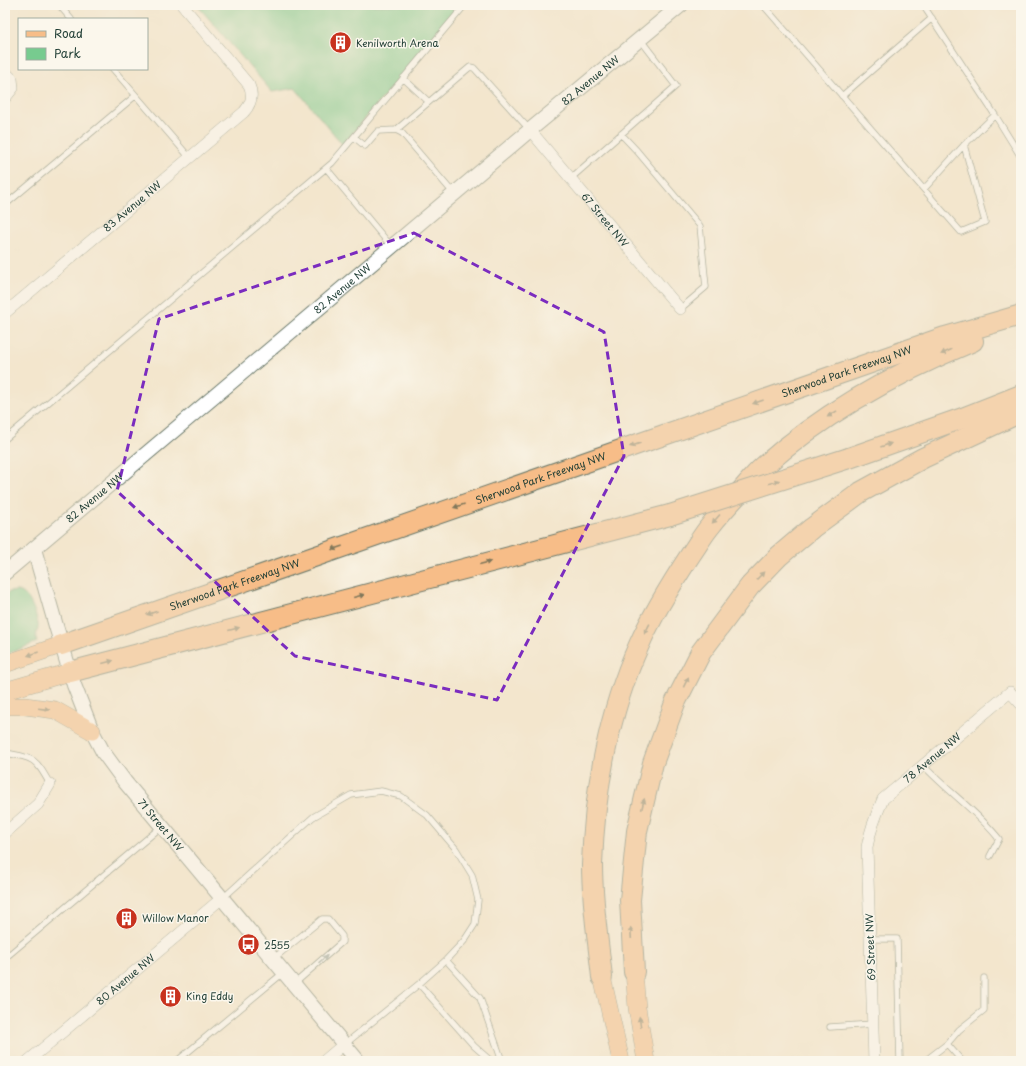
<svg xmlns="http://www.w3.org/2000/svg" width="1026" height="1066" viewBox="0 0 1026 1066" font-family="'Playpen Sans',sans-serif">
<rect width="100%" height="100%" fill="#fbf7ec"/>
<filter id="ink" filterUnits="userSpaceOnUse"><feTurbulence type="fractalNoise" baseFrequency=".025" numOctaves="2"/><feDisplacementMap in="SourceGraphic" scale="8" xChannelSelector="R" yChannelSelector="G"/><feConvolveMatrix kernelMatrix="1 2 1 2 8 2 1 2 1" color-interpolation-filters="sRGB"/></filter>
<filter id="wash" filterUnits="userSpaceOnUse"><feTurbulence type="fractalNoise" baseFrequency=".012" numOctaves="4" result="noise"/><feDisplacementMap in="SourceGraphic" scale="16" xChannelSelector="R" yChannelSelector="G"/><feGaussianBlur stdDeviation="0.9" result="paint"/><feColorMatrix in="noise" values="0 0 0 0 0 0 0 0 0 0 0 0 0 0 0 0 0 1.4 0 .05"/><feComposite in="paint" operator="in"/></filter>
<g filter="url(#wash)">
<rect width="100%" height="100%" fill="#f3e6cd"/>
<path fill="#77cb8f" stroke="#4b8462" d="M 197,5 L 460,5 L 343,145 L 295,88 L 272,92 Z
M 17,591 C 29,592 36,613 38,624 C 39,630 34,634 37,642 L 5,655 L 5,595 L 9,592 Z"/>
</g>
<g filter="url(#ink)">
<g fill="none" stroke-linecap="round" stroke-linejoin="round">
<defs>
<path id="service" d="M 59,5 L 71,19
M 763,5 L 961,232 L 985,222 L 964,145
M 923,5 L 995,115 L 1021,157
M 113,69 L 190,158
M 403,78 L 429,102
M 842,96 L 932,18
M 396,130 L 470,67 L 474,68 L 529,129
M 621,134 L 637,151 L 700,226 L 706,287 L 680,309
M 354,137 L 365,146 L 378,131 L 396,130 L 402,133 L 454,194
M 326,168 L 391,246
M 570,179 L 676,86 L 640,39
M 924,189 L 964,145 L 995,115
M 5,205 L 135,96
M 5,439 L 332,163 L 465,5
M 5,753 C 35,758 35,758 50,784
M 923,765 C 947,791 977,811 999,839 L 990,856
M 223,898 L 313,817 L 351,795 L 381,791 L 401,796 L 427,815 L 456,849 L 472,875 L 478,900 L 475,924 L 464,941 L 446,960 L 419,984 L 345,1044
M 870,939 L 897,939 L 900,1061
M 5,958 L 161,827
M 273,959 L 322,919 L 328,919 L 342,936 L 342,942 L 294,984
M 446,960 L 480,998 L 502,1061
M 419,984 L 474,1046 L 491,1061
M 830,1027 L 873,1024
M 947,1044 L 962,1061
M 177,1061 L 283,973
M 925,1061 L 947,1044 L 959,1030 L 984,1010 L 984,978"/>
<g id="minor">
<path d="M 5,72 L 12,79 L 13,88 L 5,98"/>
<path id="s1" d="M 530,130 L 680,309"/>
<path id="s2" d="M 5,313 L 244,112 C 251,104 254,96 249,85 L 182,5"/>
<path d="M 5,833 L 38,804 L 50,784"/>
<path id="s3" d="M 28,1061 L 222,898"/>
<path d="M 324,1061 L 344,1044"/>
<path id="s4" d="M 874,1061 L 867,847 C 870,830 876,815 883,799 L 1010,692 L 1021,704"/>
</g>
<g id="tertiary">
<path id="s5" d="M 34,549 L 56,626 L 74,685 L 92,731 L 103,752 L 125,782 L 358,1061"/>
<path id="s6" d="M 5,573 L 530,130 L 681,5"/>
</g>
<path id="primary" d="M 5,664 L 61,645
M 5,691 L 70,672
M 5,706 L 25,706 L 55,710 L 92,731
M 634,972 L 637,1008 L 646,1061
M 602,977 L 621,1061"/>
<g id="motorway">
<path d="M 849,458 L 960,419 L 1021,395"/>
<path id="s7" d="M 61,645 L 945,337 L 1021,315"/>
<path d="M 70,672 L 670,515"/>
<path d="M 634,972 L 630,900 L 637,831 L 653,763 L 675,703 L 701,652 L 750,586 L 779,556 L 812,528 L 861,492 L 923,458 L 1021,412"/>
<path d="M 602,977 C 598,940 592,902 592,865 C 594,792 609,711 639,645 C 653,613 672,583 691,554 C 698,544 704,533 712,524 C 721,512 731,502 741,491 C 748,483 755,474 763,467 C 824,412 898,372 973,341"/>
</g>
</defs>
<use href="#service" stroke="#69786a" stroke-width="7"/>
<use href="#minor" stroke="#69786a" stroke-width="12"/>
<use href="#tertiary" stroke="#69786a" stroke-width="16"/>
<use href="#primary" stroke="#69786a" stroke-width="18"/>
<use href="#motorway" stroke="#69786a" stroke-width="22"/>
<use href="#service" stroke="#fff" stroke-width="5.5"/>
<use href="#minor" stroke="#fff" stroke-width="11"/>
<use href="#tertiary" stroke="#fff" stroke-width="14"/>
<use href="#primary" stroke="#f7bd88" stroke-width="17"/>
<use href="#motorway" stroke="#f7bd88" stroke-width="20"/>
<defs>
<path id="motorway-bridge" d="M 670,515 L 849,458"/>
</defs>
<use href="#motorway-bridge" stroke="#69786a" stroke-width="22" stroke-linecap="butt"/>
<use href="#motorway-bridge" stroke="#f7bd88" stroke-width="20"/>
</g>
<defs><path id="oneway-solid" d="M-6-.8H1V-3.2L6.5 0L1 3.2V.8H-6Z"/></defs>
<g fill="#80775a">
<use href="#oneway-solid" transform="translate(946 352) rotate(156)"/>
<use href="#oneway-solid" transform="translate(758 402) rotate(161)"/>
<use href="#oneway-solid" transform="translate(832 414) rotate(148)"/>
<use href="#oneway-solid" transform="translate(635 445) rotate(161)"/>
<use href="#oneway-solid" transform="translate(886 445) rotate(-19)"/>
<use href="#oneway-solid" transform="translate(774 482) rotate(-18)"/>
<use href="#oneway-solid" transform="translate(459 506) rotate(161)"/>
<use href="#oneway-solid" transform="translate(716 519) rotate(132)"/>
<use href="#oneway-solid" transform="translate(337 548) rotate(161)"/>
<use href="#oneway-solid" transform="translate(485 563) rotate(-15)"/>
<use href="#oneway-solid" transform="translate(760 576) rotate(-46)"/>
<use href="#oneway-solid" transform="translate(359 596) rotate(-15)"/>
<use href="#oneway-solid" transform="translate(152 613) rotate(161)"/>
<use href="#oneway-solid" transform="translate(234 629) rotate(-15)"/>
<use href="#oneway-solid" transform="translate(647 629) rotate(118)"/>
<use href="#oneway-solid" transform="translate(33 654) rotate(161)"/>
<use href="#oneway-solid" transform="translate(108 662) rotate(-15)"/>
<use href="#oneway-solid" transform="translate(686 682) rotate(-64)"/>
<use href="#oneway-solid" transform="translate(44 709) rotate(7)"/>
<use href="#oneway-solid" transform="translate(643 804) rotate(-76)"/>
<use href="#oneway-solid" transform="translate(631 933) rotate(-93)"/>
<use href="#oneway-solid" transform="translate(640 1022) rotate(-98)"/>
</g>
<use fill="#8f9e9a" href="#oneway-solid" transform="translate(323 959) rotate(-41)"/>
</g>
<path d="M0 0H1026V1066H0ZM 414,233 L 604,332 L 624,456 L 497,700 L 295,656 L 117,491 L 159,319 Z" fill="#f3e6cd" fill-opacity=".55" fill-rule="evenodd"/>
<path fill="none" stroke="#7b2cbf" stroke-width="3" stroke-dasharray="8 5" stroke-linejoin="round" d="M 414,233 L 604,332 L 624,456 L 497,700 L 295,656 L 117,491 L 159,319 Z"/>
<defs>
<symbol id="building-disc" viewBox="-11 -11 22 22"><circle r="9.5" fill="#c8321e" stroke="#fbf7ec"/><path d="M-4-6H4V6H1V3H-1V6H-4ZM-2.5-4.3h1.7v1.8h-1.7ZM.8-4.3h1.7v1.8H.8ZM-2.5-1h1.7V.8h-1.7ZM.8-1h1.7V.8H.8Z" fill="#fff"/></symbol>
<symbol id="bus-disc" viewBox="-11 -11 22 22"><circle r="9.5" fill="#c8321e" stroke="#fbf7ec"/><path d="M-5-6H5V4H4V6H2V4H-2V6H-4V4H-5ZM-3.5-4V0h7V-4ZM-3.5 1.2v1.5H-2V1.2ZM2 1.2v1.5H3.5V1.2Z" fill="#fff"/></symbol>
</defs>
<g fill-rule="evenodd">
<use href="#building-disc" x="328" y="30" width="25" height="25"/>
<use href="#building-disc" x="114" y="906" width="25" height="25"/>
<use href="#bus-disc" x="236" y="932" width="25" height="25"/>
<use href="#building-disc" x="158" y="984" width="25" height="25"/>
</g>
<g text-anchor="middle" stroke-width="3" stroke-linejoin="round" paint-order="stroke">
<g font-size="10" fill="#1f3d34" stroke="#fbf7ec" text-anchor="start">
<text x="356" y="47">Kenilworth Arena</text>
<text x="142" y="922">Willow Manor</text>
<text x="264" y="949">2555</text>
<text x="186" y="1000">King Eddy</text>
</g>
<g font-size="10" fill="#1f3d34" stroke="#fbf7ec">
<text dy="4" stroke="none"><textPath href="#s6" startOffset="765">82 Avenue NW</textPath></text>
<text dy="4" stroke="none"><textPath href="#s2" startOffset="166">83 Avenue NW</textPath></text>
<text dy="4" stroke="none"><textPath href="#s1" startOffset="117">67 Street NW</textPath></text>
<text dy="4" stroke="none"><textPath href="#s6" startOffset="441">82 Avenue NW</textPath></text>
<text dy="4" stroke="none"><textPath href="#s7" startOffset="832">Sherwood Park Freeway NW</textPath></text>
<text dy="4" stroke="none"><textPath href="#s7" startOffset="508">Sherwood Park Freeway NW</textPath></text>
<text dy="4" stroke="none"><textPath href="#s6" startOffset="117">82 Avenue NW</textPath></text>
<text dy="4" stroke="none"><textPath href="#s7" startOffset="184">Sherwood Park Freeway NW</textPath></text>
<text dy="4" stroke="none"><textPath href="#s4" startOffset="329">78 Avenue NW</textPath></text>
<text dy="4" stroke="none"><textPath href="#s5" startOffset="308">71 Street NW</textPath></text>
<text transform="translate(870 947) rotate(-92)" y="4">69 Street NW</text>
<text dy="4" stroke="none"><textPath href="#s3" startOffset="127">80 Avenue NW</textPath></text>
</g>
</g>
<rect width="1026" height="1066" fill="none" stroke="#fbf7ec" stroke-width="20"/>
<rect x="18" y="18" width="130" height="52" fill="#fbf7ec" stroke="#a3ada2"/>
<rect x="26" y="31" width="20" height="6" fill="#f7bd88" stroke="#a3ada2"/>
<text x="54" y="38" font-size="12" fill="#1f3d34">Road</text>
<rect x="26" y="48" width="20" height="12" fill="#77cb8f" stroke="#a3ada2"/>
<text x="54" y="58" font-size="12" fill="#1f3d34">Park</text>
</svg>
